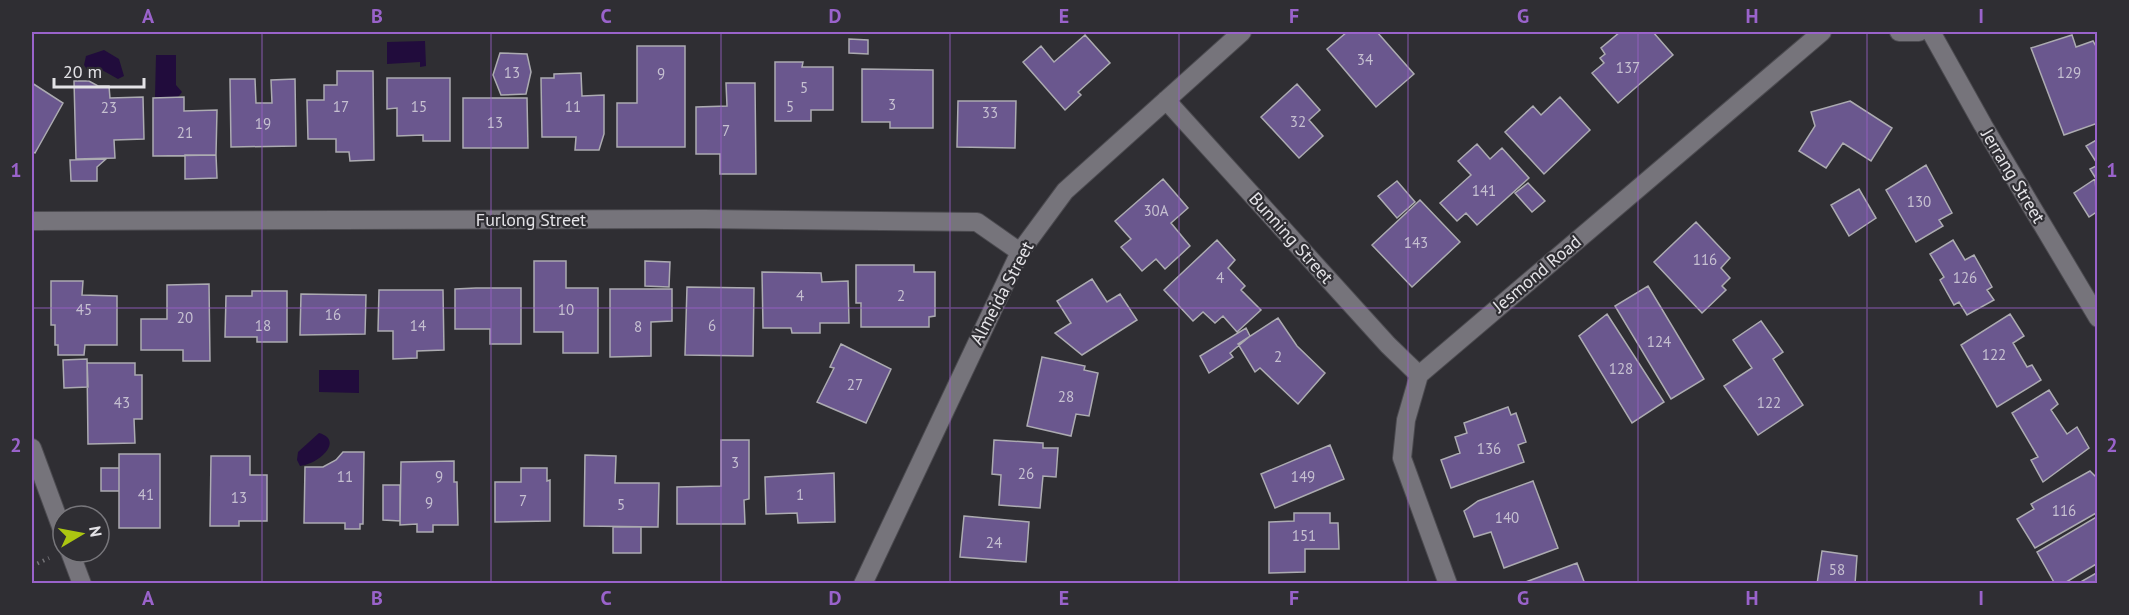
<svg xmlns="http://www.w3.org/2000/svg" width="2129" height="615" viewBox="0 0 2129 615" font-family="'PT Sans',sans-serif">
<rect width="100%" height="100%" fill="#2f2e33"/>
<path fill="#210c3c" d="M 425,41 L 426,66 L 420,67 L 420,62 L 387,64 L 387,42 Z
M 104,50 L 119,59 L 124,76 L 118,79 L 102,70 L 88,71 L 84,65 L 86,56 Z
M 156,55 L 176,55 L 176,85 L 182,92 L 178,97 L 155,97 Z
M 319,370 L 359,370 L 359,393 L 319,392 Z
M 319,433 C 344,440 320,464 300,466 L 297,460 L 298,452 Z"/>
<path fill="#6a578e" stroke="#acabb1" stroke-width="1.5" d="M 1347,32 L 1377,32 L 1414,74 L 1376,107 L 1327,49 Z
M 1620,32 L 1653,32 L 1673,55 L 1618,103 L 1592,73 L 1604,63 L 1600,58 L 1605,54 L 1601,48 Z
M 1085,35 L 1110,63 L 1078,92 L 1081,95 L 1065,110 L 1023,62 L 1041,46 L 1054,62 Z
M 2072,35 L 2076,47 L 2093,41 L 2098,50 L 2098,123 L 2064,135 L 2031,48 Z
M 849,39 L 868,40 L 868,54 L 849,53 Z
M 637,46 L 685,46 L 685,147 L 617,147 L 617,103 L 637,103 Z
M 500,53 L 527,54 L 531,72 L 526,94 L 501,95 L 493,75 Z
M 775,62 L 803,62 L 802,67 L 833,67 L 833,110 L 811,110 L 811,121 L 775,121 Z
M 862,69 L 933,70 L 933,128 L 890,128 L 890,122 L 862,122 Z
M 337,71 L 373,71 L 374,160 L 350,161 L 349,152 L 336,152 L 336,139 L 308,139 L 307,100 L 324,100 L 324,85 L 337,85 Z
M 581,73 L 582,96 L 604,95 L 604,134 L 599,150 L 575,150 L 576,137 L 542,137 L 541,78 L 554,78 L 554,74 Z
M 387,78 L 450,78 L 450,141 L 423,141 L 423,135 L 397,136 L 397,108 L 387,109 Z
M 230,79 L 255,79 L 256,103 L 272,103 L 271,80 L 295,79 L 296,146 L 231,147 Z
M 74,81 L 89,81 L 98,86 L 109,86 L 110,98 L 143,97 L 144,139 L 114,140 L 115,158 L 76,159 Z
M 32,83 L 63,103 L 35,153 L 32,151 Z
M 726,83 L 755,83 L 756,174 L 720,174 L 720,154 L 696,154 L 696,107 L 727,106 Z
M 1297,84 L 1320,110 L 1309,120 L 1323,136 L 1299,158 L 1261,117 Z
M 184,97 L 184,111 L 217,110 L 216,155 L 153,156 L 153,98 Z
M 1560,97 L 1590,130 L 1544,174 L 1505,132 L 1533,106 L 1541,115 Z
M 463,98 L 527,98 L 528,148 L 463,148 Z
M 958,101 L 1016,101 L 1015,148 L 957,147 Z
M 1850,101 L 1892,128 L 1871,161 L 1843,143 L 1826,168 L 1799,151 L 1815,126 L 1811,112 Z
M 2098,139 L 2098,165 L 2086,146 Z
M 1477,144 L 1490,159 L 1502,148 L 1529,178 L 1477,225 L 1466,213 L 1457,221 L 1440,203 L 1471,175 L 1458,161 Z
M 185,155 L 216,155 L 217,178 L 185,179 Z
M 106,159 L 97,167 L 97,181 L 71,181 L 70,160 Z
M 1926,165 L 1952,213 L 1939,220 L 1943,226 L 1916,242 L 1886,190 Z
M 2098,165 L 2098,182 L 2090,169 Z
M 1163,179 L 1188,208 L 1171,223 L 1190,246 L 1165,269 L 1156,259 L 1142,271 L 1121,247 L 1131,239 L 1115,221 Z
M 2095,179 L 2098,211 L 2089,217 L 2074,193 Z
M 1397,181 L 1415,202 L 1397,218 L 1378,196 Z
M 1528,183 L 1545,201 L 1532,212 L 1515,193 Z
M 1859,189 L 1876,218 L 1849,236 L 1831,205 Z
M 1420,200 L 1460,242 L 1412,287 L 1372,245 Z
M 1696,222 L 1730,258 L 1721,268 L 1730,278 L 1722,286 L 1726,290 L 1702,313 L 1654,262 Z
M 1217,240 L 1235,260 L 1228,268 L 1245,286 L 1241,290 L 1261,310 L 1237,332 L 1223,316 L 1215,323 L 1203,312 L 1193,321 L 1164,290 Z
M 1953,240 L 1965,260 L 1974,255 L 1992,287 L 1987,290 L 1994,300 L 1967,315 L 1959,302 L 1954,305 L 1940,280 L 1944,277 L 1930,254 Z
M 534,261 L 566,261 L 566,288 L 598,288 L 598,353 L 563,353 L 563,332 L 534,332 Z
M 645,261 L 670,262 L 669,287 L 645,286 Z
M 856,265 L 914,265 L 914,272 L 935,272 L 935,316 L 929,317 L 929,327 L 861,327 L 861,303 L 856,303 Z
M 762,272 L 821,273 L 822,282 L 848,281 L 849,323 L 820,323 L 820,333 L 792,333 L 791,328 L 763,328 Z
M 1092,279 L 1107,302 L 1120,294 L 1137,320 L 1082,355 L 1055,333 L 1071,323 L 1057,301 Z
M 51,281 L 83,281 L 82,295 L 117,296 L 117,345 L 85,345 L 84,355 L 58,355 L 58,345 L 55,345 L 55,325 L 51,325 Z
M 209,284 L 210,361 L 183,361 L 183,350 L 141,350 L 141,319 L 167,319 L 167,285 Z
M 1648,286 L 1704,379 L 1671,399 L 1615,306 Z
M 687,287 L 754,288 L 753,356 L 685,355 Z
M 476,288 L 521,288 L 521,344 L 490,344 L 490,329 L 455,329 L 455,289 Z
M 610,289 L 672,289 L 672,321 L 651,322 L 651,356 L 610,357 Z
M 379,290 L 443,290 L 444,350 L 417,351 L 417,358 L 393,359 L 393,331 L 378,331 Z
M 252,291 L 287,291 L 287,342 L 257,342 L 257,337 L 225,337 L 226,296 L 252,296 Z
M 301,294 L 366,295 L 365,334 L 300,335 Z
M 1607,314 L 1664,402 L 1632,423 L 1579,336 Z
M 2010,314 L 2024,336 L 2013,343 L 2027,367 L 2032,365 L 2041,380 L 1997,407 L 1961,345 Z
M 1278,318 L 1297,346 L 1325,373 L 1298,404 L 1260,368 L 1255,372 L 1238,344 Z
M 1761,321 L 1783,352 L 1773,359 L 1803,405 L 1758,435 L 1724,386 L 1752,368 L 1733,340 Z
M 1246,328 L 1250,336 L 1230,353 L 1233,357 L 1209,373 L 1200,356 Z
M 841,344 L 891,369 L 866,423 L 817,402 L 834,368 L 830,367 Z
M 1042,357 L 1085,366 L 1084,370 L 1098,373 L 1089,416 L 1076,414 L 1071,436 L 1027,426 Z
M 87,359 L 88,387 L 64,388 L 63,360 Z
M 87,363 L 135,363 L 135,375 L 142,375 L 142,419 L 134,419 L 135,443 L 88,444 Z
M 2049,390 L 2058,404 L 2051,410 L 2067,434 L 2077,427 L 2089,448 L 2043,482 L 2031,460 L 2038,457 L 2012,413 Z
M 1508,407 L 1511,415 L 1516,413 L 1526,442 L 1518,445 L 1524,462 L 1451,488 L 1441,460 L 1460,453 L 1455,437 L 1467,433 L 1464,423 Z
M 721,440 L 749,440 L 749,499 L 744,500 L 745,524 L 677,524 L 677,487 L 721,486 Z
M 994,440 L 1043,443 L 1043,448 L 1058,448 L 1056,477 L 1043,476 L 1040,508 L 999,505 L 1001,475 L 992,474 Z
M 1330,445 L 1344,479 L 1275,508 L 1261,474 Z
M 343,452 L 364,452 L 363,524 L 360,524 L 360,529 L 345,529 L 345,523 L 304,523 L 305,467 L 323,467 L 336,460 Z
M 119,454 L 160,454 L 160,528 L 119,528 Z
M 585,455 L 616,456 L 615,483 L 659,483 L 658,527 L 584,526 Z
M 211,456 L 250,456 L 250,475 L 267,475 L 267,521 L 239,521 L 239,526 L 210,526 Z
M 454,461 L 454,482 L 457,482 L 458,525 L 433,525 L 433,532 L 417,532 L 417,524 L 400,525 L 401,462 Z
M 101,468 L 119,468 L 119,491 L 101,491 Z
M 521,468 L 547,468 L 547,481 L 550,480 L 550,521 L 495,522 L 495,482 L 521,482 Z
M 2090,471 L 2098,479 L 2098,512 L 2035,548 L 2017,519 L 2034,509 L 2031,504 Z
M 834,473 L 835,522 L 798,523 L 797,513 L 766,514 L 765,477 Z
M 1533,481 L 1558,548 L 1504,568 L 1491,532 L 1474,537 L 1464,511 L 1478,501 Z
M 383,485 L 400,485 L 400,521 L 383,520 Z
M 1294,513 L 1330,513 L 1330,523 L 1338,523 L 1339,549 L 1305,549 L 1305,572 L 1269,573 L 1269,522 L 1294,521 Z
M 964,516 L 1029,522 L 1026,562 L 960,557 Z
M 2098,516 L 2098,563 L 2063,584 L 2055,584 L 2037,552 Z
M 613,527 L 641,527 L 641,553 L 613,553 Z
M 1822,551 L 1857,556 L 1855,584 L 1817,584 Z
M 1577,563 L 1585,584 L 1523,584 L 1523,583 Z
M 2098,572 L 2098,584 L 2077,584 Z"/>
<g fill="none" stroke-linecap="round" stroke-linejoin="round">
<defs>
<path id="minor" d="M 1899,32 L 1919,32
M 1931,32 L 1983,125 L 2098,318
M 1166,100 L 1388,345 L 1419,375
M 32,221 L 704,219 L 977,222 L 1020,252
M 32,448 L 63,532
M 70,552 L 82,584
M 863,584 L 1020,252 L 1065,191 L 1242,32
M 1448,584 L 1402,458 L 1406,420 L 1419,375 L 1822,32"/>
</defs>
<use href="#minor" stroke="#4c4b50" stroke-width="20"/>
<path stroke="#757478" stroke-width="4" stroke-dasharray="1.5 4.5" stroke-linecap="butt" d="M 32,566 L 49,558"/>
<use href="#minor" stroke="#76747b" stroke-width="18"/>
</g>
<path fill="none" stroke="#9a63cb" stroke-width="1.5" stroke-opacity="0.55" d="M 262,32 L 262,584M 491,32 L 491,584M 721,32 L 721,584M 950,32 L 950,584M 1179,32 L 1179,584M 1408,32 L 1408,584M 1638,32 L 1638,584M 1867,32 L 1867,584M 32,308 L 2098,308"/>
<g text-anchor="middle" stroke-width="4.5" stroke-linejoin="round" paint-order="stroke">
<g font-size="15" fill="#c6c0d1">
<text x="1365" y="65">34</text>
<text x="1628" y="73">137</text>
<text x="512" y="78">13</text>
<text x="2069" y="78">129</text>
<text x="661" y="79">9</text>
<text x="804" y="93">5</text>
<text x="892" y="110">3</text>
<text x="341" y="112">17</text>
<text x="419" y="112">15</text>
<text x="573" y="112">11</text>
<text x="790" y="112">5</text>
<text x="109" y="113">23</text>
<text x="990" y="118">33</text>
<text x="1298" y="127">32</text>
<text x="495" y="128">13</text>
<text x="263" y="129">19</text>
<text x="726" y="136">7</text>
<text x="185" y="138">21</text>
<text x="1484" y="196">141</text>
<text x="1919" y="207">130</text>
<text x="1156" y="216">30A</text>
<text x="1416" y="248">143</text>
<text x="1705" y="265">116</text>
<text x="1220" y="283">4</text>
<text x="1965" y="283">126</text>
<text x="800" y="301">4</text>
<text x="901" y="301">2</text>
<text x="84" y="315">45</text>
<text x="566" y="315">10</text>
<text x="333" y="320">16</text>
<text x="185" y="323">20</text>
<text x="263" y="331">18</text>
<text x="418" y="331">14</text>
<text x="712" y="331">6</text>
<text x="638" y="332">8</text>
<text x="1659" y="347">124</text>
<text x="1994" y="360">122</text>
<text x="1278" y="362">2</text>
<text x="1621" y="374">128</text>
<text x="855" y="390">27</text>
<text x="1066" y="402">28</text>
<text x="122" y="408">43</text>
<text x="1769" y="408">122</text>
<text x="1489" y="454">136</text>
<text x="735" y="468">3</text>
<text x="1026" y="479">26</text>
<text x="345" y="482">11</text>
<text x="439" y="482">9</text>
<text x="1303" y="482">149</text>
<text x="146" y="500">41</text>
<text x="800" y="500">1</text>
<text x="239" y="503">13</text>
<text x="523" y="506">7</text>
<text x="429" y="508">9</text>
<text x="621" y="510">5</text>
<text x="2064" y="516">116</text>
<text x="1507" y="523">140</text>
<text x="1304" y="541">151</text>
<text x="994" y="548">24</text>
<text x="1837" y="575">58</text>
</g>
<g font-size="18" fill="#e4e3e7" stroke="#2f2e33">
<text transform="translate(2013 176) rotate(59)" y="6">Jerrang Street</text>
<text x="531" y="226">Furlong Street</text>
<text transform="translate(1291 238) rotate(48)" y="6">Bunning Street</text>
<text transform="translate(1537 274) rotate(-40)" y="6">Jesmond Road</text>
<text transform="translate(1002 293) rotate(-62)" y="6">Almeida Street</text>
</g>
</g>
<rect width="2129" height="615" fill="none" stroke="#2f2e33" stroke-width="66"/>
<g transform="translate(81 534) rotate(80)"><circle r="28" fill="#2f2e33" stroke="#77767b" stroke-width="1.5"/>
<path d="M0-4.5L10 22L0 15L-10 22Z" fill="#acc611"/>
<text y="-9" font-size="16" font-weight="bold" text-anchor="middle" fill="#e4e3e7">N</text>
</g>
<path d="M54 78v9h90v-9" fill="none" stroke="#e4e3e7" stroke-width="3"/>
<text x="63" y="78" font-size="18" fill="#e4e3e7" stroke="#2f2e33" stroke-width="4.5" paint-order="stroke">20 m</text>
<rect x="33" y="33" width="2063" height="549" fill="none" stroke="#9a63cb" stroke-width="2"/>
<g font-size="20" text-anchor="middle" font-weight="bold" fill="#9a63cb">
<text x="148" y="23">A</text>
<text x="377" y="23">B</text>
<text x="606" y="23">C</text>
<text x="835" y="23">D</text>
<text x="1064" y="23">E</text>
<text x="1294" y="23">F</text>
<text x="1523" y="23">G</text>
<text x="1752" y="23">H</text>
<text x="1981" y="23">I</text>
<text x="16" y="177">1</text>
<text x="2112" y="177">1</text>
<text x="16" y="452">2</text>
<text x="2112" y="452">2</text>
<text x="148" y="605">A</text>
<text x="377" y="605">B</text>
<text x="606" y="605">C</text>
<text x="835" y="605">D</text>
<text x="1064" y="605">E</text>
<text x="1294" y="605">F</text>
<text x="1523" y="605">G</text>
<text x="1752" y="605">H</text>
<text x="1981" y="605">I</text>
</g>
</svg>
